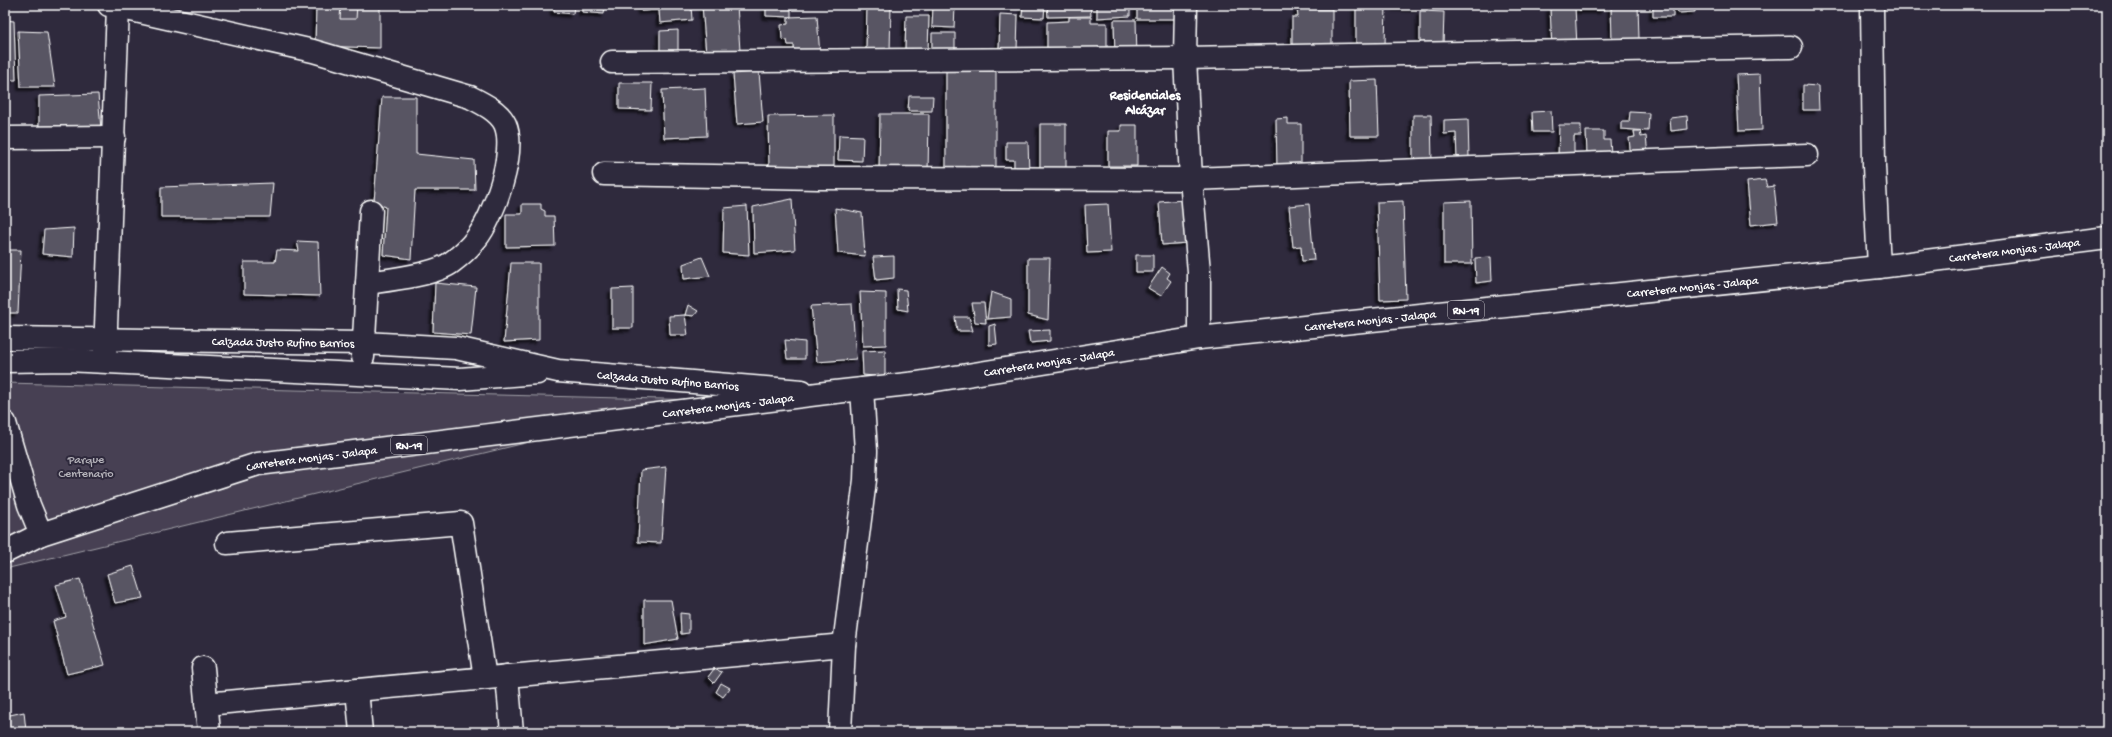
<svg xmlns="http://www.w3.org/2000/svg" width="2112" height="737" viewBox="0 0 2112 737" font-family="'Gochi Hand',sans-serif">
<defs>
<filter id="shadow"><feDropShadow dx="-3.5" dy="3.5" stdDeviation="1" flood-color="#0009"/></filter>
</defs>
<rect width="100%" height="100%" fill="#2f2a3d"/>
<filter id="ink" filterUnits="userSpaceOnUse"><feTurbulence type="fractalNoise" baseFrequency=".025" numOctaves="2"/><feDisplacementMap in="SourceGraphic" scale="8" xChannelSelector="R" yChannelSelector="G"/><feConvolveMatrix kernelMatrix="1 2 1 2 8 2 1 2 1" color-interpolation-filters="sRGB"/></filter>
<g filter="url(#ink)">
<path fill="#464152" stroke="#a2a0a8" d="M 5,383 L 703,400 L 5,569 Z"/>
<path fill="#595564" stroke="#fff" filter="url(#shadow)" d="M 316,5 L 380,5 L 380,48 L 315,46 Z
M 341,5 L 357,5 L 356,19 L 340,19 Z
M 554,5 L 574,5 L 573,14 L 554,12 Z
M 582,5 L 605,5 L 604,14 L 582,12 Z
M 641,5 L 691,5 L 692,20 L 660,23 L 659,10 L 641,11 Z
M 702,5 L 737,5 L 740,51 L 706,54 Z
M 766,5 L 791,5 L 791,17 L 766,16 Z
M 867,5 L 891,5 L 890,53 L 866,52 Z
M 998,5 L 1018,5 L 1018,7 L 998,7 Z
M 1023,5 L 1045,5 L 1044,18 L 1022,17 Z
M 1047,5 L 1090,5 L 1091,16 L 1048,17 Z
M 1097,5 L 1130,5 L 1130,16 L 1097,18 Z
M 1137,5 L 1177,5 L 1177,19 L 1137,19 Z
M 1356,5 L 1386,5 L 1385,45 L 1356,45 Z
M 1396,5 L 1419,5 L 1419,8 L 1395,7 Z
M 1579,5 L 1604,5 L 1604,10 L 1579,10 Z
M 1611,5 L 1638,5 L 1639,39 L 1612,41 Z
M 1653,5 L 1673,5 L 1673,17 L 1653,17 Z
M 1677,5 L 1695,5 L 1695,12 L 1678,13 Z
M 933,6 L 955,7 L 954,28 L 932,27 Z
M 1575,7 L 1577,46 L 1552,48 L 1550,8 Z
M 1297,9 L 1332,9 L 1332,49 L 1292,49 L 1292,17 L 1298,17 Z
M 1420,11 L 1444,12 L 1443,45 L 1420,45 Z
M 1000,14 L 1018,15 L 1017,51 L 999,50 Z
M 817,16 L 820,56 L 795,58 L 794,45 L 788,45 L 787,40 L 782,39 L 781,25 L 788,24 L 788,17 Z
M 906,16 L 929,16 L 928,52 L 905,51 Z
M 1069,17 L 1091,17 L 1091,23 L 1107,23 L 1107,57 L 1047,57 L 1047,22 L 1069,21 Z
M 5,20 L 14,21 L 16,80 L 5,80 Z
M 1114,20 L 1136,20 L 1137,57 L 1115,57 Z
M 678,30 L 678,57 L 660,57 L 660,31 Z
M 18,31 L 47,32 L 55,87 L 21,87 Z
M 932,33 L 955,33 L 955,55 L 932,55 Z
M 946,71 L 996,71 L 996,173 L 946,174 Z
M 759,72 L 763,122 L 737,124 L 733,74 Z
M 1760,74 L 1762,130 L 1739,131 L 1736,75 Z
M 1377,80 L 1379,136 L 1350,136 L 1349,81 Z
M 619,83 L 652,83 L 651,110 L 619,109 Z
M 1803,85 L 1818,86 L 1819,110 L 1803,110 Z
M 705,88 L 707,136 L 664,138 L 662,90 Z
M 98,94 L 101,129 L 39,128 L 39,96 Z
M 909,96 L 933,96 L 932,111 L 908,111 Z
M 382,97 L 416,97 L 416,154 L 474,160 L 475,190 L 415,190 L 411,259 L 383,255 L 386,207 L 374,202 Z
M 1551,111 L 1552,132 L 1533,132 L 1532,112 Z
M 1630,112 L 1649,113 L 1648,131 L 1621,129 L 1621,122 L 1629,122 Z
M 880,114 L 929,114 L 928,174 L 879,174 Z
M 834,115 L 834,168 L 769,168 L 768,116 Z
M 1413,115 L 1431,115 L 1432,162 L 1413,162 Z
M 1687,116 L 1688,129 L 1671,131 L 1670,118 Z
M 1288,118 L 1288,124 L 1301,124 L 1301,167 L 1277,168 L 1276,119 Z
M 1468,119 L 1469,158 L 1457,159 L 1456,133 L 1444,134 L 1444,120 Z
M 1040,124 L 1066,124 L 1066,173 L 1040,173 Z
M 1121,125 L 1137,125 L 1137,166 L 1108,166 L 1108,131 L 1121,131 Z
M 1559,125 L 1581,125 L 1581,136 L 1574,136 L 1574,159 L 1558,159 Z
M 1586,131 L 1604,131 L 1604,140 L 1610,140 L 1611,154 L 1587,154 Z
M 1634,131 L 1640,131 L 1641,137 L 1646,136 L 1648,156 L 1631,158 L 1629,138 L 1635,137 Z
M 839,135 L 863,136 L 862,161 L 838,160 Z
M 1006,142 L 1028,142 L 1029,173 L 1014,173 L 1014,160 L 1006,160 Z
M 1765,180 L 1767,187 L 1774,186 L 1778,222 L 1751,225 L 1747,182 Z
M 273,183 L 270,217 L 161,217 L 161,187 Z
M 792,199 L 795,250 L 754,253 L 753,207 Z
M 1184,200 L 1187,243 L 1162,245 L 1159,202 Z
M 1403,201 L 1406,299 L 1380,300 L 1377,202 Z
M 1471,201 L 1472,264 L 1444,264 L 1444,202 Z
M 522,204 L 541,204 L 541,209 L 545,211 L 545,216 L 554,216 L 555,246 L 506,247 L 506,214 L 522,214 Z
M 1108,204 L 1111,252 L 1087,253 L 1085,205 Z
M 1309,204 L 1314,260 L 1302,261 L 1301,246 L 1293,247 L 1289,206 Z
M 747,206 L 749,255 L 723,253 L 724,208 Z
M 835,208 L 862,213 L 865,256 L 838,253 Z
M 74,228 L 73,257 L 42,254 L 44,230 Z
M 297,241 L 318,242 L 320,296 L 244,294 L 244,262 L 275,262 L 277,250 L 299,251 Z
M 5,250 L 21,250 L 18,313 L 5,313 Z
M 1136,255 L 1153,255 L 1153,272 L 1136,272 Z
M 894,256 L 894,278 L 876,280 L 873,257 Z
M 702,257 L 710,276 L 684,279 L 683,264 Z
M 1491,257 L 1492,281 L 1476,283 L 1475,258 Z
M 1028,258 L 1050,258 L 1048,320 L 1028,315 Z
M 511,263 L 539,263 L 539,340 L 504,342 Z
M 1162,267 L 1170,273 L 1167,278 L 1171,281 L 1161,296 L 1148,288 Z
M 435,283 L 476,287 L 471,335 L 433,332 Z
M 633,288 L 633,328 L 612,328 L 612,289 Z
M 897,289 L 906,290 L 908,311 L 898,309 Z
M 860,292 L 886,293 L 886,345 L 863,346 Z
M 991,292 L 1011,299 L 1011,317 L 987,319 Z
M 972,303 L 984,303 L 986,323 L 975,322 Z
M 852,304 L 856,359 L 817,362 L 811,306 Z
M 688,305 L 698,311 L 694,316 L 685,315 Z
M 685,315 L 688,335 L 670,335 L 669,316 Z
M 955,317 L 969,317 L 973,331 L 957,331 Z
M 995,324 L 997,344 L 989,345 L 989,326 Z
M 1050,330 L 1050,341 L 1030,343 L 1028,331 Z
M 785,340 L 805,342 L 805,359 L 787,359 Z
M 885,350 L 885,377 L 863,375 L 862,351 Z
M 666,467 L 661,543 L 638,542 L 641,470 Z
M 133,566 L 143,598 L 115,603 L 107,574 Z
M 80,579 L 105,665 L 67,674 L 53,621 L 66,617 L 56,585 Z
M 644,600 L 671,600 L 678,639 L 644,645 Z
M 680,613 L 689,614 L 689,633 L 681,634 Z
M 714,669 L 722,672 L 714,683 L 708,677 Z
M 721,683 L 730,688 L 723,697 L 716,692 Z
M 24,712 L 26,731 L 5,732 L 5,716 Z"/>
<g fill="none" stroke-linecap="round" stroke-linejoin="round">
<defs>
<g id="minor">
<path d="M 109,5 L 313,51 L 470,97 C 482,103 499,111 505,124 C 517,151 494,217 476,239 C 470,247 460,256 452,262 C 436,275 388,280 367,283"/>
<path d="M 1186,5 L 1185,58 L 1191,179 L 1199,272 L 1199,338"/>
<path d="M 1872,5 L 1874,166 L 1879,267"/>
<path d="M 612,62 L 1185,58 L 1791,47"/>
<path d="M 5,138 L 114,137"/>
<path d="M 604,174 L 818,178 L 1191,179 L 1807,155"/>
<path id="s1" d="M 5,338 L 364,343 L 456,348 L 558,371 L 802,391"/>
<path d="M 105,353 L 118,7"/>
<path d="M 363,357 L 371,211"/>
<path d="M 5,361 L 66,360 L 460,379 L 537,373"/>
<path d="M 5,423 L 29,505 L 41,534"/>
<path d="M 227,543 L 461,523 L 485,678"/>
<path d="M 203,668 L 209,732"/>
<path d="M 507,676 L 512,732"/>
<path d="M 357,690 L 361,732"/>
<path d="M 206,704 L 844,645"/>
<path d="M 840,732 L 844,645 L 865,480 L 866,451 L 862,389"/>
</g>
<g id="major">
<path id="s2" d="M 5,552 L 41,534 L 258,464 L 826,393 L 917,383 L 1199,338 L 1879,267 L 2107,238"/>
</g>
</defs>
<use href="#minor" stroke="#fff" stroke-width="25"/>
<use href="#major" stroke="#fff" stroke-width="25"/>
<use href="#minor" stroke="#2f2a3d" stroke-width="22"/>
<use href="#major" stroke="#2f2a3d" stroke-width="22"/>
</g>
</g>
<g text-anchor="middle" stroke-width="4" stroke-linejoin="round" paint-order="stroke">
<g fill="#2f2a3d" stroke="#c1bfc5" stroke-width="1">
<rect x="1448" y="301" width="36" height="18" rx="3"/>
<rect x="391" y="436" width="36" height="18" rx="3"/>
</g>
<g font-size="11" font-weight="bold" fill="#fff">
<text x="1466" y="314">RN-19</text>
<text x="409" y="449">RN-19</text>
</g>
<g font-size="12" fill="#fff" stroke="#2f2a3d">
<text dy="4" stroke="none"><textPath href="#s2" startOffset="2038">Carretera Monjas - Jalapa</textPath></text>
<text dy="4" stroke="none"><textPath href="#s2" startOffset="1714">Carretera Monjas - Jalapa</textPath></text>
<text dy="4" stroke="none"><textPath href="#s2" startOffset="1390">Carretera Monjas - Jalapa</textPath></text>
<text dy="4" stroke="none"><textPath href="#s1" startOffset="278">Calzada Justo Rufino Barrios</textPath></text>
<text dy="4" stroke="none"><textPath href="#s2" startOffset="1066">Carretera Monjas - Jalapa</textPath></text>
<text dy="4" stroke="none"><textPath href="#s1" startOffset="666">Calzada Justo Rufino Barrios</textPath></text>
<text dy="4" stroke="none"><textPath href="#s2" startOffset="742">Carretera Monjas - Jalapa</textPath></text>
<text dy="4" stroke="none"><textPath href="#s2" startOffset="322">Carretera Monjas - Jalapa</textPath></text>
</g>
<g font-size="12" fill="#b5b3ba" stroke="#2f2a3d">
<text x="86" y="463">Parque<tspan x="86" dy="14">Centenario</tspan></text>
</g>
<g font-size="13" font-weight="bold" fill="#fff" stroke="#2f2a3d">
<text x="1145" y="99">Residenciales<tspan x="1145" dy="15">Alcázar</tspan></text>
</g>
</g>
<rect width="2112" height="737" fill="none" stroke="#2f2a3d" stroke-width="20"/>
<rect x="10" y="10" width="2092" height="717" fill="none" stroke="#fff" stroke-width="1.5" filter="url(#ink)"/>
</svg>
